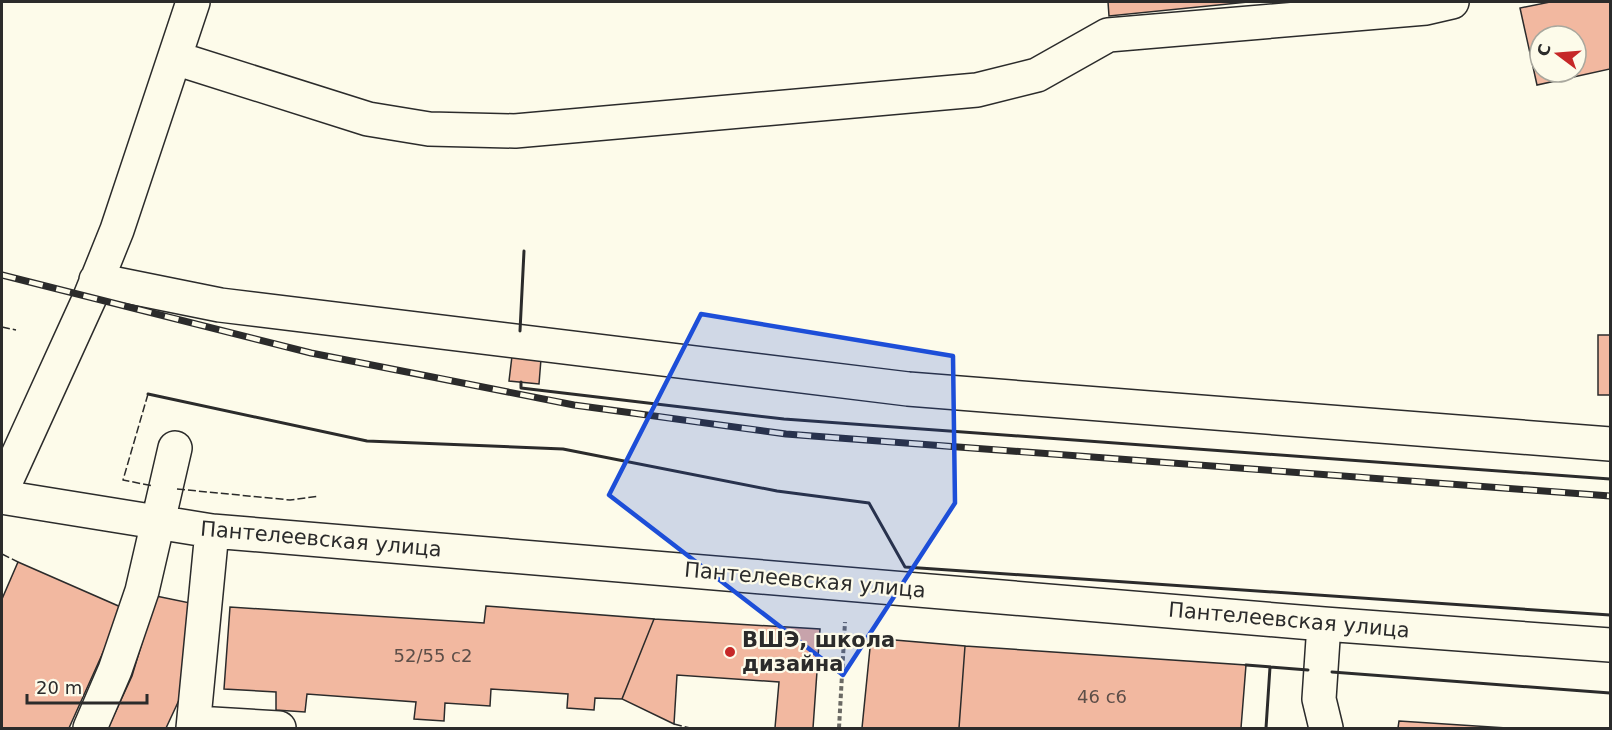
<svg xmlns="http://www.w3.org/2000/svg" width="1612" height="730" viewBox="0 0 1612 730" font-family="'DejaVu Sans',sans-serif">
<rect width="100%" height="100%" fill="#fdfbea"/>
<path fill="#f2b8a0" stroke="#2b2b2b" stroke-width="1.5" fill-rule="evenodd" d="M 1108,2 L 1248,2 L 1109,16 Z
M 1550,2 L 1610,2 L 1610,69 L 1537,85 L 1520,8 ZM 1540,36 L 1576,36 L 1576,72 L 1540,72 Z
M 1598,335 L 1610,335 L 1610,395 L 1598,395 Z
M 512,356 L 541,359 L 539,384 L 509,381 Z
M 18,562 L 123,608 L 69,728 L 2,728 L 2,599 Z
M 156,596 L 195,604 L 180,698 L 166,728 L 108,728 L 132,676 Z
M 486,606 L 654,619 L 622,699 L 595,698 L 594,710 L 567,708 L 568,694 L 491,689 L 490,706 L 445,703 L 444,721 L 414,719 L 416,702 L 307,694 L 305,712 L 276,710 L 276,692 L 224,689 L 230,607 L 484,623 Z
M 654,619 L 820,629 L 813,728 L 775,728 L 779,682 L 677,675 L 674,724 L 622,699 Z
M 871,638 L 965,646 L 959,728 L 862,728 Z
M 965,646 L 1246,665 L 1241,728 L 959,728 Z
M 1399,721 L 1507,728 L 1398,728 Z"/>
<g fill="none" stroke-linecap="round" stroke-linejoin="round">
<defs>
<path id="minor" d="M 175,58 L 368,119 L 429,129 L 515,131 L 977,90 L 1037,75 L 1108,35 L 1426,8 L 1452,2
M 96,280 L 220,305 L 908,389 L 1610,444
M 2,490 L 90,297 L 117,230 L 193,2
M 2,497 L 212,531 L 1324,624 L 1610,645
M 1324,624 L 1319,699 L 1326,728
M 196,723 L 279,728
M 90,728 L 115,670 L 142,591 L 175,448
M 193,728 L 212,531"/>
</defs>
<use href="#minor" stroke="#2b2b2b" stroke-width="36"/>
<path stroke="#6a6964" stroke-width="4" stroke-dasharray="4.5 3" stroke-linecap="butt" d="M 839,728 L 845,622"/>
<use href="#minor" stroke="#fdfbea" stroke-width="33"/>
<defs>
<path id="rail" d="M 2,275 L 311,353 L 574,405 L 786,434 L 1610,496"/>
</defs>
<use href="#rail" stroke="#2b2b2b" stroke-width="7"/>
<use href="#rail" stroke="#fdfbea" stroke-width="4.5" stroke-dasharray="14" stroke-linecap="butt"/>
<path stroke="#2b2b2b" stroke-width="1.5" stroke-dasharray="8 3" stroke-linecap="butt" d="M 2,327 L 16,330
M 148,394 L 123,480 L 153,486
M 177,489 L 290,500 L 319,496
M 2,554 L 18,562
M 674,724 L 690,728"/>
<path stroke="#2b2b2b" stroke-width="3" d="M 520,331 L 524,251
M 521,382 L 521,388 L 784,419 L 1610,479
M 148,394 L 367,441 L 563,449 L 777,491 L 869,503 L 905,567 L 1610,615
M 1246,665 L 1308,670
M 1332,672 L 1610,693
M 1266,728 L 1270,667"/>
</g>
<path fill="#1d4ed8" fill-opacity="0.2" stroke="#1d4ed8" stroke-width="4.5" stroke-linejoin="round" d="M 701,314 L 953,356 L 955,503 L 843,675 L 609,495 Z"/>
<circle fill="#c62828" stroke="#fdfbea" stroke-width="2" cx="730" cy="652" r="6"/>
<g text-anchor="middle" stroke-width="4.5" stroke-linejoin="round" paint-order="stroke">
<g font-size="18" fill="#5d4e48">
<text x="433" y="662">52/55 с2</text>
<text x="1102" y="703">46 с6</text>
</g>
<g font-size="21" fill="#2b2b2b" stroke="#fdfbea">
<text transform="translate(321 539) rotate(5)" y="7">Пантелеевская улица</text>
<text transform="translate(805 580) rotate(5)" y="7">Пантелеевская улица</text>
<text transform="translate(1289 620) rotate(5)" y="7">Пантелеевская улица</text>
</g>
<g font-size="21" font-weight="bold" fill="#2b2b2b" stroke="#fdfbea" text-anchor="start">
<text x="742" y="647">ВШЭ, школа<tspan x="742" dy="24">дизайна</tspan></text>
</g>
</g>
<rect width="1612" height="730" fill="none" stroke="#2b2b2b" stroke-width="6"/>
<g transform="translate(1558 54) rotate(286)"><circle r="28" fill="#fdfbea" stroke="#a9a89e" stroke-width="1.5"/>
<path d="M0-4.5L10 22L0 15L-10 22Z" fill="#c62828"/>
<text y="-9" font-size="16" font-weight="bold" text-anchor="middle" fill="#2b2b2b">С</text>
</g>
<path d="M27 694v9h120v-9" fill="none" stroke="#2b2b2b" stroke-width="3"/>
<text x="36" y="694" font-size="18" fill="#2b2b2b" stroke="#fdfbea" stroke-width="4.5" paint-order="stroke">20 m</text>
</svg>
